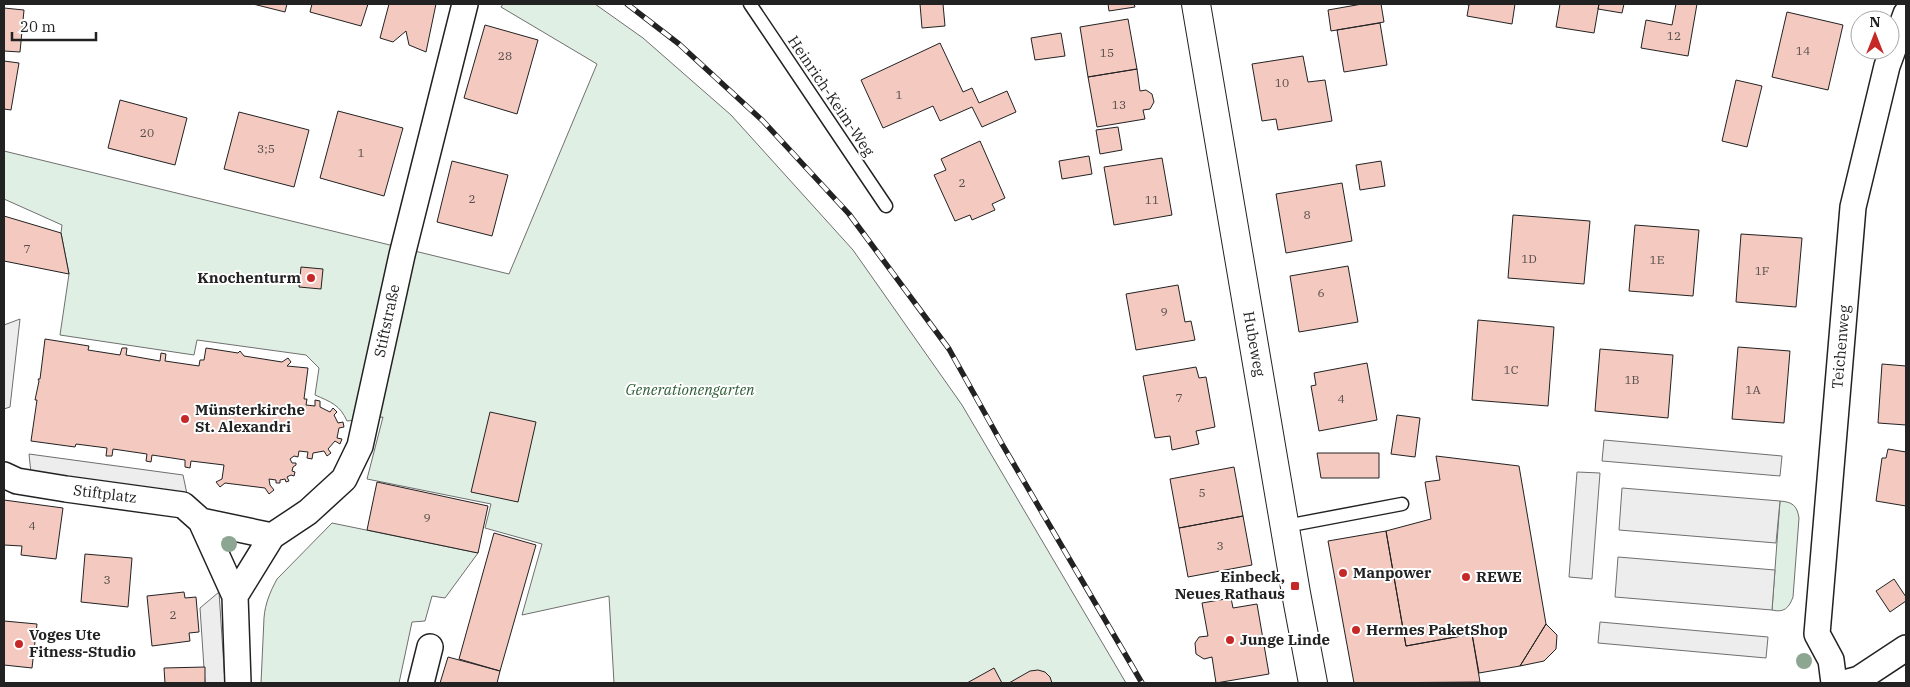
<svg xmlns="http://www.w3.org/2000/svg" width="1910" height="687" viewBox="0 0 1910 687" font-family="'IBM Plex Serif',serif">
<rect width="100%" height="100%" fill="#fff"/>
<path fill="#e0efe3" stroke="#6f6f6f" d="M 503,4 L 595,4 L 643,38 L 731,115 L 853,250 L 962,405 L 1126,683 L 614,683 L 609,596 L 522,615 L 542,544 L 485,528 L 491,504 L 367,479 L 383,417 L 347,421 C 340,405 331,402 315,395 L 319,368 L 306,355 L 197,340 L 194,355 L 60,335 L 69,274 L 61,233 L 62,225 L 4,199 L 4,151 L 509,274 L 597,64 L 501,7 Z
M 1780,501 C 1792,502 1797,505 1799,518 L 1793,597 C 1789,608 1784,613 1772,610 Z
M 332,523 L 478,553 L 445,598 L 432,596 L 425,621 L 412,622 L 399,683 L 261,683 L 264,618 C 265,604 270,592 277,579 Z"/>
<path fill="#ededed" stroke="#6f6f6f" d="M 20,319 L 10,407 L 4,409 L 4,325 Z
M 1604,440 L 1782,456 L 1780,476 L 1602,461 Z
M 29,454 L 183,475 L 187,494 L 31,473 Z
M 1577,472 L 1600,473 L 1592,579 L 1569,577 Z
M 1622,488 L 1780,501 L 1776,543 L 1619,530 Z
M 1618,557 L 1775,570 L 1772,610 L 1615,597 Z
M 219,592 L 225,683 L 205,683 L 200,608 Z
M 1600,622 L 1768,637 L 1766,658 L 1598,643 Z"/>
<path fill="#f3c9c0" stroke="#222" d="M 253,4 L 287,4 L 285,12 Z
M 312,4 L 368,4 L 361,26 L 310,12 Z
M 389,4 L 436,4 L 426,52 L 409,45 L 406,31 L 393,42 L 380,38 Z
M 920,4 L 943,4 L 945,26 L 922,28 Z
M 1108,4 L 1134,4 L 1135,7 L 1109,11 Z
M 1362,4 L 1381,4 L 1384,22 L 1331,31 L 1328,10 Z
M 1464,4 L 1515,4 L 1512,24 L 1467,16 L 1469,5 Z
M 1560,4 L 1599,4 L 1594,33 L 1556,27 Z
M 1599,4 L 1624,4 L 1622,13 L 1598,9 Z
M 1676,4 L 1697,4 L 1688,56 L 1641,48 L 1646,20 L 1672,25 Z
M 4,8 L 24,10 L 20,52 L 4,51 Z
M 1787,12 L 1843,25 L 1828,90 L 1772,77 Z
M 1128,19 L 1137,69 L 1088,77 L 1080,27 Z
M 1380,23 L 1387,65 L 1344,72 L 1337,30 Z
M 485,25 L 538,40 L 517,114 L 464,98 Z
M 1061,33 L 1065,56 L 1035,60 L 1031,38 Z
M 940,43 L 963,92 L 972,88 L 979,103 L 1007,91 L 1016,112 L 982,127 L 972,107 L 940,121 L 933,106 L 883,128 L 861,80 Z
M 1303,56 L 1308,82 L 1325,80 L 1332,121 L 1278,130 L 1276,119 L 1262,121 L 1252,64 Z
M 4,61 L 19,63 L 11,110 L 4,109 Z
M 1137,69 L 1140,91 L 1146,90 L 1152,94 L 1154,102 L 1150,109 L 1143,110 L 1145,119 L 1097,127 L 1088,77 Z
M 1736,80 L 1762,86 L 1747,147 L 1722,141 Z
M 120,100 L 187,118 L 175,165 L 108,148 Z
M 338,111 L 403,128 L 384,196 L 320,178 Z
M 239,112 L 309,130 L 294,187 L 224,169 Z
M 1118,127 L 1122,150 L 1100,154 L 1096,130 Z
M 980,141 L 1005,198 L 992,204 L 995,210 L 972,220 L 970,215 L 955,221 L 934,175 L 946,170 L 941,159 Z
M 1089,156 L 1092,174 L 1062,179 L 1059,161 Z
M 1162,158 L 1172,215 L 1114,225 L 1104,167 Z
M 452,161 L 508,175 L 492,236 L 437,222 Z
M 1381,161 L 1385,186 L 1360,190 L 1356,165 Z
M 1342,183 L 1352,241 L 1286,253 L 1276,194 Z
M 1513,215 L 1590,221 L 1584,284 L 1508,278 Z
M 4,216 L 61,233 L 69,274 L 4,261 Z
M 1635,225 L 1699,230 L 1693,296 L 1629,291 Z
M 1741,234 L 1802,238 L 1796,307 L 1736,302 Z
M 1348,266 L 1358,322 L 1299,332 L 1290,276 Z
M 301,267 L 323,269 L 321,289 L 299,287 Z
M 1178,285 L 1185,322 L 1191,321 L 1195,340 L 1136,350 L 1126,294 Z
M 1478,320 L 1554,327 L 1548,406 L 1472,400 Z
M 45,339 L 89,346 L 88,350 L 120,355 L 122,348 L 127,348 L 126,355 L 160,361 L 161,353 L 166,354 L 165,361 L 199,366 L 200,360 L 204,360 L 206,348 L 238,353 L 240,351 L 244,356 L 282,362 L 288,358 L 291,362 L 287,366 L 308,368 L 304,399 L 307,399 L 306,405 L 315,406 L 315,400 L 320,401 L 320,407 L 330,412 L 333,408 L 337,412 L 334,415 L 338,423 L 343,422 L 344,427 L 339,428 L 337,438 L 342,439 L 340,444 L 335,441 L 328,449 L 331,453 L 327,456 L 324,451 L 313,453 L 312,459 L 307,458 L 308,452 L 299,451 L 298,457 L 294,456 L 290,459 L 292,463 L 296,463 L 296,465 L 293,467 L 292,471 L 295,472 L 294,476 L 291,475 L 287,477 L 289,481 L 286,482 L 285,479 L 280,480 L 280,483 L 276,483 L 276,480 L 269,479 L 270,485 L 274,490 L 269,494 L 265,488 L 225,483 L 220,487 L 216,482 L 222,479 L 224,465 L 191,461 L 190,468 L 185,467 L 185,460 L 152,455 L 151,462 L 146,461 L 147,454 L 113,449 L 112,456 L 106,456 L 107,448 L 76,444 L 75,447 L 31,441 L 37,400 L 35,400 L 39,381 L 38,379 L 40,379 Z
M 1738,347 L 1790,351 L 1784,423 L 1732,419 Z
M 1600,349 L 1673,355 L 1668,418 L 1595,411 Z
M 1367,363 L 1377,420 L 1319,431 L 1311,386 L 1316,385 L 1314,373 Z
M 1882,364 L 1906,366 L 1906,425 L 1878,423 Z
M 1196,367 L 1199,378 L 1206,377 L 1215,427 L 1196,431 L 1199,444 L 1172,450 L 1170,436 L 1155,438 L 1143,376 Z
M 490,412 L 536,422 L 518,502 L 471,492 Z
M 1397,415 L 1420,418 L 1415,457 L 1391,454 Z
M 1888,449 L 1906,452 L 1906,506 L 1876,501 L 1882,458 L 1886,458 Z
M 1317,453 L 1379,453 L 1379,478 L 1321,478 Z
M 1436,456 L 1519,466 L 1546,624 L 1520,666 L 1479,673 L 1472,634 L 1406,646 L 1386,531 L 1431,519 L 1425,482 L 1440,480 Z
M 1234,467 L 1243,516 L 1179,528 L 1170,479 Z
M 377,482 L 488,506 L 478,553 L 367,530 Z
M 4,500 L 63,508 L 56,559 L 21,555 L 22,546 L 4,545 Z
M 1243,516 L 1252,565 L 1188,577 L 1179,528 Z
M 1386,531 L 1406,646 L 1472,634 L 1480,682 L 1354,683 L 1328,541 Z
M 494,533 L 536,545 L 500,671 L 459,659 Z
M 85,554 L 132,558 L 128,607 L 81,602 Z
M 1894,579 L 1906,597 L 1906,601 L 1890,612 L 1876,591 Z
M 184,592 L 185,598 L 196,597 L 199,632 L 189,633 L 190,641 L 152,646 L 147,596 Z
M 1231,598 L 1233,608 L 1257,604 L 1269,674 L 1216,683 L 1212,657 L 1204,659 L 1196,654 L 1195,643 L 1199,637 L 1208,636 L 1202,603 Z
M 4,621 L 37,624 L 32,668 L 4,665 Z
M 1546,624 L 1557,635 L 1556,649 L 1544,661 L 1520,666 Z
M 448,657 L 500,671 L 497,683 L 440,683 Z
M 205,667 L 205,683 L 165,683 L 164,668 Z
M 994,668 L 1002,683 L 967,683 Z
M 1038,670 L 1045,672 L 1050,677 L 1052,683 L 1009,683 L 1030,671 Z"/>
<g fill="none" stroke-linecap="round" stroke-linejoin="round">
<defs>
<path id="service" d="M 750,4 L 886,206
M 1286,526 L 1402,504"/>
<path id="minor" d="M 4,475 L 17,481 L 66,489 L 183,505 L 201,521 L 272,536
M 201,521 L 235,596 L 238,683
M 235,596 L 272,536 L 308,512 L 344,479 L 360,446 L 402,255 L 465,4
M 421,683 L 430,647
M 1834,683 L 1831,660 L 1817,634 L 1853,207 L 1887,66 L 1906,14
M 1844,683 L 1859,679 L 1906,648"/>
<path id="tertiary" d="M 1196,4 L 1296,593 L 1313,683"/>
</defs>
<use href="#service" stroke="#222" stroke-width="15"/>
<use href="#minor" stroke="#222" stroke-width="28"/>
<use href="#tertiary" stroke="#222" stroke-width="30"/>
<use href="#service" stroke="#fff" stroke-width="12"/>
<use href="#minor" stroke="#fff" stroke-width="25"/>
<use href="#tertiary" stroke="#fff" stroke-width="28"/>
<defs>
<path id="rail" d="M 627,4 L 679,44 L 763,121 L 849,214 L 949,349 L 1002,444 L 1142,683"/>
</defs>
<use href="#rail" stroke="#222" stroke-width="5.5"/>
<use href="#rail" stroke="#fff" stroke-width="4" stroke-dasharray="11" stroke-linecap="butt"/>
</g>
<g fill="#8da692">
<circle cx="229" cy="544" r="8"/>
<circle cx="1804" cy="661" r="8"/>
</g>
<g fill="#c62828" stroke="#fff" stroke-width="2">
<circle cx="311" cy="278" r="5"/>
<circle cx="185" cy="419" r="5"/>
<circle cx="1343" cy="573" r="5"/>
<circle cx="1466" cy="577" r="5"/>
<rect x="1290" y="581" width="10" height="10" rx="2.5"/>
<circle cx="1356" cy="630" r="5"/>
<circle cx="1230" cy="640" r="5"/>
<circle cx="19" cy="644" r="5"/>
</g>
<g text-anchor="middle" stroke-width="4" stroke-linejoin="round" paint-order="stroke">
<g font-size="12" fill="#564c4a">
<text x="1674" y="40">12</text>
<text x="1803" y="55">14</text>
<text x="1107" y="57">15</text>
<text x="505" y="60">28</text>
<text x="1282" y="87">10</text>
<text x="899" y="99">1</text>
<text x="1119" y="109">13</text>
<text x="147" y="137">20</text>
<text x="266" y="153">3;5</text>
<text x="361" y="157">1</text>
<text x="962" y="187">2</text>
<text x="472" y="203">2</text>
<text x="1152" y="204">11</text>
<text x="1307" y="219">8</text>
<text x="27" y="253">7</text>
<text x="1529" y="263">1D</text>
<text x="1657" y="264">1E</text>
<text x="1762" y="275">1F</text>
<text x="1321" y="297">6</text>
<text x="1164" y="316">9</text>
<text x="1511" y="374">1C</text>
<text x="1632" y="384">1B</text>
<text x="1753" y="394">1A</text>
<text x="1179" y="402">7</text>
<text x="1341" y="403">4</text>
<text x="1202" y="497">5</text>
<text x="427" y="522">9</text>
<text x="32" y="530">4</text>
<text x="1220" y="550">3</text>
<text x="107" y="584">3</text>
<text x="173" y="619">2</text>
</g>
<g font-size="15" fill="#222" stroke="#fff">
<text transform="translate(831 96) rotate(56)" y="5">Heinrich-Keim-Weg</text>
<text transform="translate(387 321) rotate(-78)" y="5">Stiftstraße</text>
<text transform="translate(1254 344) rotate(80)" y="5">Hubeweg</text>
<text transform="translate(1841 347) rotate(-85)" y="5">Teichenweg</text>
<text transform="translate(105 494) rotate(7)" y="5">Stiftplatz</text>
</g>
<g font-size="15" font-weight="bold" fill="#222" stroke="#fff" text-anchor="start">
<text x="301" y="283" text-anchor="end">Knochenturm</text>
<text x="195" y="415">Münsterkirche<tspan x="195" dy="17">St. Alexandri</tspan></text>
<text x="1353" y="578">Manpower</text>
<text x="1285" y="582" text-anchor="end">Einbeck,<tspan x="1285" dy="17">Neues Rathaus</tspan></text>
<text x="1476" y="582">REWE</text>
<text x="1366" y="635">Hermes PaketShop</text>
<text x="29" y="640">Voges Ute<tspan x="29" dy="17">Fitness-Studio</tspan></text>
<text x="1240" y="645">Junge Linde</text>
</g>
<g font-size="15" font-style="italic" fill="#2f5e38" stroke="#fff">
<text x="690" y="395">Generationengarten</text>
</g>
</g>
<rect width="1910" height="687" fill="none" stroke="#222222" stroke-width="10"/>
<g transform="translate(1875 35)"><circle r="24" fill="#ffffff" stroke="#a7a7a7"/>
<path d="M0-4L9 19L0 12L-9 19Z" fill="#c62828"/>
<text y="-8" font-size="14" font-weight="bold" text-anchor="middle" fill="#222222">N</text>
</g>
<path d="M12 32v8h84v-8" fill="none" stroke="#222222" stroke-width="2.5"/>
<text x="20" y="32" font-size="15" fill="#222222" stroke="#ffffff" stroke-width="4" paint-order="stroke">20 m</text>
</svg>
